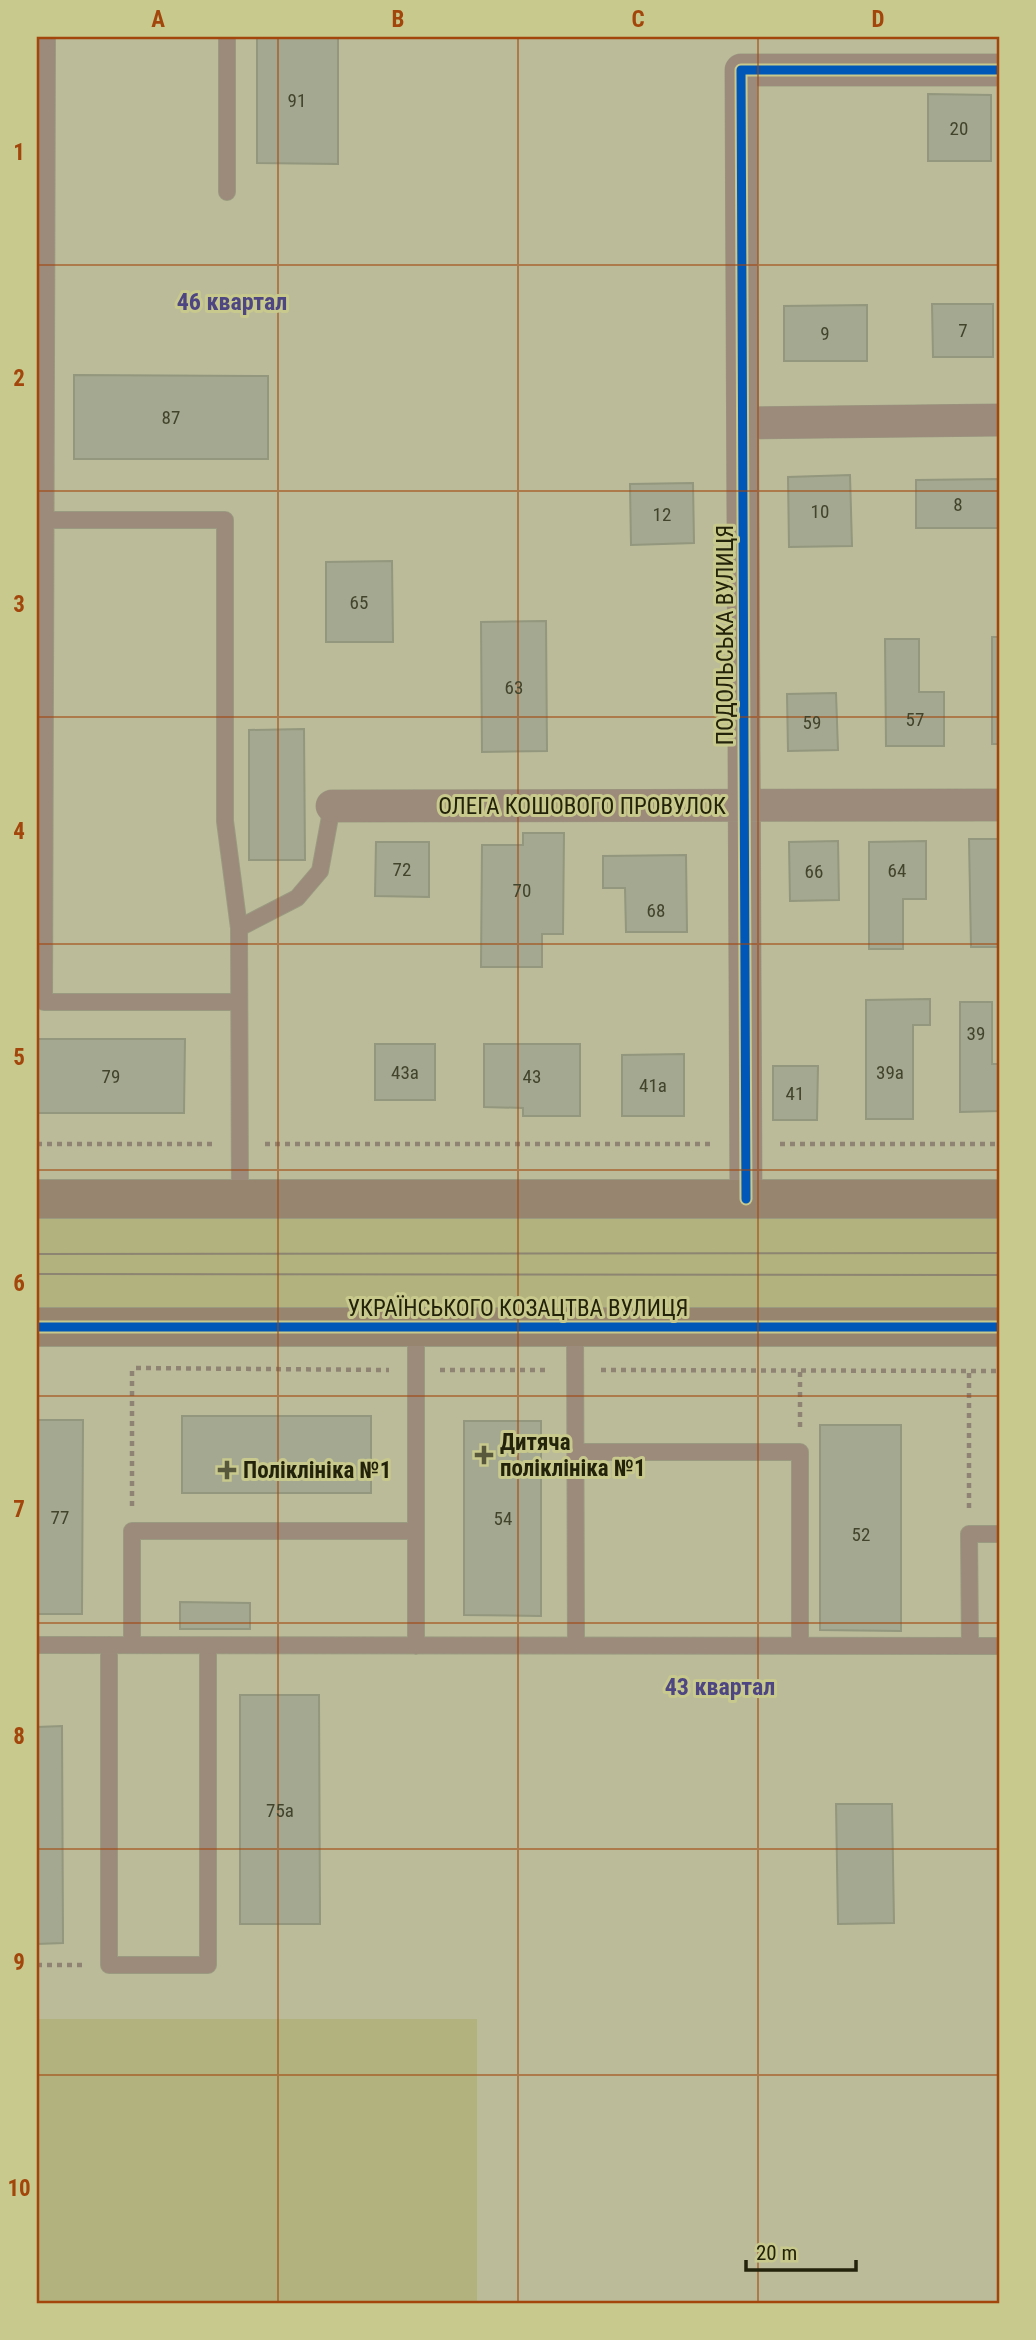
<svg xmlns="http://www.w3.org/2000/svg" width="1036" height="2340" viewBox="0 0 1036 2340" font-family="'Roboto Condensed',sans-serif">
<rect width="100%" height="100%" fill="#bbbb9a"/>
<path fill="#b2b27e" d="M 37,1210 L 999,1211 L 999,1316 L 37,1316 Z
M 37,2019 L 477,2019 L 477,2303 L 37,2303 Z"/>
<path fill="#a4a890" stroke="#92977d" stroke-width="2" d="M 257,37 L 338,37 L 338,164 L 257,163 Z
M 928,94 L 991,95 L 991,161 L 928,161 Z
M 932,304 L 993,304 L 993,357 L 933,357 Z
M 867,305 L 867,361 L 784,361 L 784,306 Z
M 74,375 L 268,376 L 268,459 L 74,459 Z
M 850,475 L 852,546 L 789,547 L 788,477 Z
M 999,479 L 999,528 L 916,528 L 916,480 Z
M 693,483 L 694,543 L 631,545 L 630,484 Z
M 392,561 L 393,642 L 326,642 L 326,562 Z
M 546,621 L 547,751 L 482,752 L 481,622 Z
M 992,637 L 999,637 L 999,744 L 992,744 Z
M 885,639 L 919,639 L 919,692 L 944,692 L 944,746 L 886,746 Z
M 836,693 L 838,750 L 788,751 L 787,694 Z
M 304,729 L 305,860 L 249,860 L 249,730 Z
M 523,833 L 564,833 L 563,934 L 542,934 L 542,967 L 481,967 L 482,845 L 523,845 Z
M 969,839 L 999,839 L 999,947 L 971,947 Z
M 838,841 L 839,900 L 790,901 L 789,842 Z
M 926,841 L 926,899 L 903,899 L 903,949 L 869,949 L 869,842 Z
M 376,842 L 429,842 L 429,897 L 375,896 Z
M 686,855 L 687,932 L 626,932 L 625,888 L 603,888 L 603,856 Z
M 930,999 L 930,1025 L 913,1025 L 913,1119 L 866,1119 L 866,1000 Z
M 960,1002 L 992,1002 L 992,1064 L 999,1064 L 999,1111 L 960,1112 Z
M 37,1039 L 185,1039 L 184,1113 L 37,1113 Z
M 375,1044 L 435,1044 L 435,1100 L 375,1100 Z
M 484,1044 L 580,1044 L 580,1116 L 523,1116 L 523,1108 L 484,1107 Z
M 684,1054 L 684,1116 L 622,1116 L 622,1055 Z
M 773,1066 L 818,1066 L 817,1120 L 773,1120 Z
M 182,1416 L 371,1416 L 371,1493 L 182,1493 Z
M 37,1420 L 83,1420 L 82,1614 L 37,1614 Z
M 464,1421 L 541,1421 L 541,1616 L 464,1615 Z
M 820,1425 L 901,1425 L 901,1631 L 820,1630 Z
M 180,1602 L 250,1603 L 250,1629 L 180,1629 Z
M 240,1695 L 319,1695 L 320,1924 L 240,1924 Z
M 62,1726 L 63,1943 L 37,1944 L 37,1727 Z
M 836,1804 L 892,1804 L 894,1923 L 838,1924 Z"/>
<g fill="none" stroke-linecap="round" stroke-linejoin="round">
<defs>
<path id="lane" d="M 47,37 L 44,1002 L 239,1002
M 227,192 L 227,37
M 37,520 L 225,520 L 225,821 L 239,928 L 240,1199
M 239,928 L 297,898 L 320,871 L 332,806
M 575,1327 L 576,1645
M 576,1452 L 800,1452 L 800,1646
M 37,1645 L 999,1646
M 109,1645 L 109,1965 L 208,1965 L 208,1646
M 132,1645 L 132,1531 L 416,1531
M 416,1646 L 416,1327
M 970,1646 L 969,1534 L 999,1534"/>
<path id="street" d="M 743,423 L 999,420
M 332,806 L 999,805
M 746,1199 L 741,70 L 999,70"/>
<path id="secondary" d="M 37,1199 L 999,1199
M 37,1327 L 999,1327"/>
</defs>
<use href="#lane" stroke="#9a9a80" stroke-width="18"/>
<use href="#street" stroke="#9a9a80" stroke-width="33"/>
<use href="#secondary" stroke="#9a9a80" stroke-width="40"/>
<path stroke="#8f8474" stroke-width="4.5" stroke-dasharray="5 5" stroke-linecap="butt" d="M 37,1144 L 214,1144
M 265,1144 L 711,1144
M 780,1144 L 999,1144
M 136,1368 L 389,1370
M 440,1370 L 550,1370
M 601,1370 L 999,1371
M 800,1427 L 800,1371
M 132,1506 L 132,1368
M 969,1508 L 969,1371
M 37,1965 L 84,1965"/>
<use href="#lane" stroke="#9c8a7b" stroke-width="16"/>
<use href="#street" stroke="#9c8a7b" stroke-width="32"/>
<use href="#secondary" stroke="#978570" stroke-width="38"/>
<path stroke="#8d8571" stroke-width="2" d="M 37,1254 L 999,1253
M 37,1274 L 999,1275"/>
<defs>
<path id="cycleway" d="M 746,1199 L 741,70 L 999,70
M 37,1327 L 999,1327"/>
</defs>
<use href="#cycleway" stroke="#c8c98c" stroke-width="13"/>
<use href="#cycleway" stroke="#0057b8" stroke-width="9"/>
</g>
<path fill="none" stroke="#a3460b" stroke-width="2" stroke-opacity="0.55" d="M 278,37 L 278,2303M 518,37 L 518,2303M 758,37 L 758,2303M 37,265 L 999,265M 37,491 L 999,491M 37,717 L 999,717M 37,944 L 999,944M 37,1170 L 999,1170M 37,1396 L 999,1396M 37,1623 L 999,1623M 37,1849 L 999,1849M 37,2075 L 999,2075"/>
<g fill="#58583c" stroke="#c8c98c" stroke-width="2.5">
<path d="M480.5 1444.5h7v7h7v7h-7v7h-7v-7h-7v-7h7z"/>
<path d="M223.5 1459.5h7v7h7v7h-7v7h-7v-7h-7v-7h7z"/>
</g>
<g text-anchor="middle" stroke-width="6" stroke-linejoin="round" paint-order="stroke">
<g font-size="19" fill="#43442c">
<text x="297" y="107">91</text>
<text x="959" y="135">20</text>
<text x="963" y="337">7</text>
<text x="825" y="340">9</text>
<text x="171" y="424">87</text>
<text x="958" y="511">8</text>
<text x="820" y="518">10</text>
<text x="662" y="521">12</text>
<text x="359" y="609">65</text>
<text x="514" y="694">63</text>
<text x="915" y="726">57</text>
<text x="812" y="729">59</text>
<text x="402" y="876">72</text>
<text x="897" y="877">64</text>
<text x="814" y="878">66</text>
<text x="522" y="897">70</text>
<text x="656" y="917">68</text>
<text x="976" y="1040">39</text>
<text x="405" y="1079">43а</text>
<text x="890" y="1079">39а</text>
<text x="111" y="1083">79</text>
<text x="532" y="1083">43</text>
<text x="653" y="1092">41а</text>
<text x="795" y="1100">41</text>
<text x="60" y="1524">77</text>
<text x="503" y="1525">54</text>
<text x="861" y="1541">52</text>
<text x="280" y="1817">75а</text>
</g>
<g font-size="23" fill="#23220a" stroke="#c8c98c">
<text transform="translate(725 635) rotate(-90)" y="8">ПОДОЛЬСЬКА ВУЛИЦЯ</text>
<text x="582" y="814">ОЛЕГА КОШОВОГО ПРОВУЛОК</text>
<text x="518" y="1316">УКРАЇНСЬКОГО КОЗАЦТВА ВУЛИЦЯ</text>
</g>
<g font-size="23" font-weight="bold" fill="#23220a" stroke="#c8c98c" text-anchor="start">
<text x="500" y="1450">Дитяча<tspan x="500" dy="26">поліклініка №1</tspan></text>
<text x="243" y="1478">Поліклініка №1</text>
</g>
<g font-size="24" font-weight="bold" fill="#4e4583" stroke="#c8c98c">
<text x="232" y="310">46 квартал</text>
<text x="720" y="1695">43 квартал</text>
</g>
</g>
<rect width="1036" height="2340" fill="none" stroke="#c8c98c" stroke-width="77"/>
<path d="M746 2260v10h110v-10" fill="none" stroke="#23220a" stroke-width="3.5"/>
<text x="756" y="2260" font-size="21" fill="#23220a" stroke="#c8c98c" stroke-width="5" paint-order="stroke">20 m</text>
<rect x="38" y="38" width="960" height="2264" fill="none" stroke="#a3460b" stroke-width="2.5"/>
<g font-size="23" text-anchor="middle" font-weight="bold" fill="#a3460b">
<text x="158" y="27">A</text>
<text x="398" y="27">B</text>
<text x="638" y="27">C</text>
<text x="878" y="27">D</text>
<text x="19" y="160">1</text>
<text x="19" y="386">2</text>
<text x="19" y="612">3</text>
<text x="19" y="839">4</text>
<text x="19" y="1065">5</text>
<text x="19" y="1291">6</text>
<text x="19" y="1517">7</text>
<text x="19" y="1744">8</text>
<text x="19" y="1970">9</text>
<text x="19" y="2196">10</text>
</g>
</svg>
